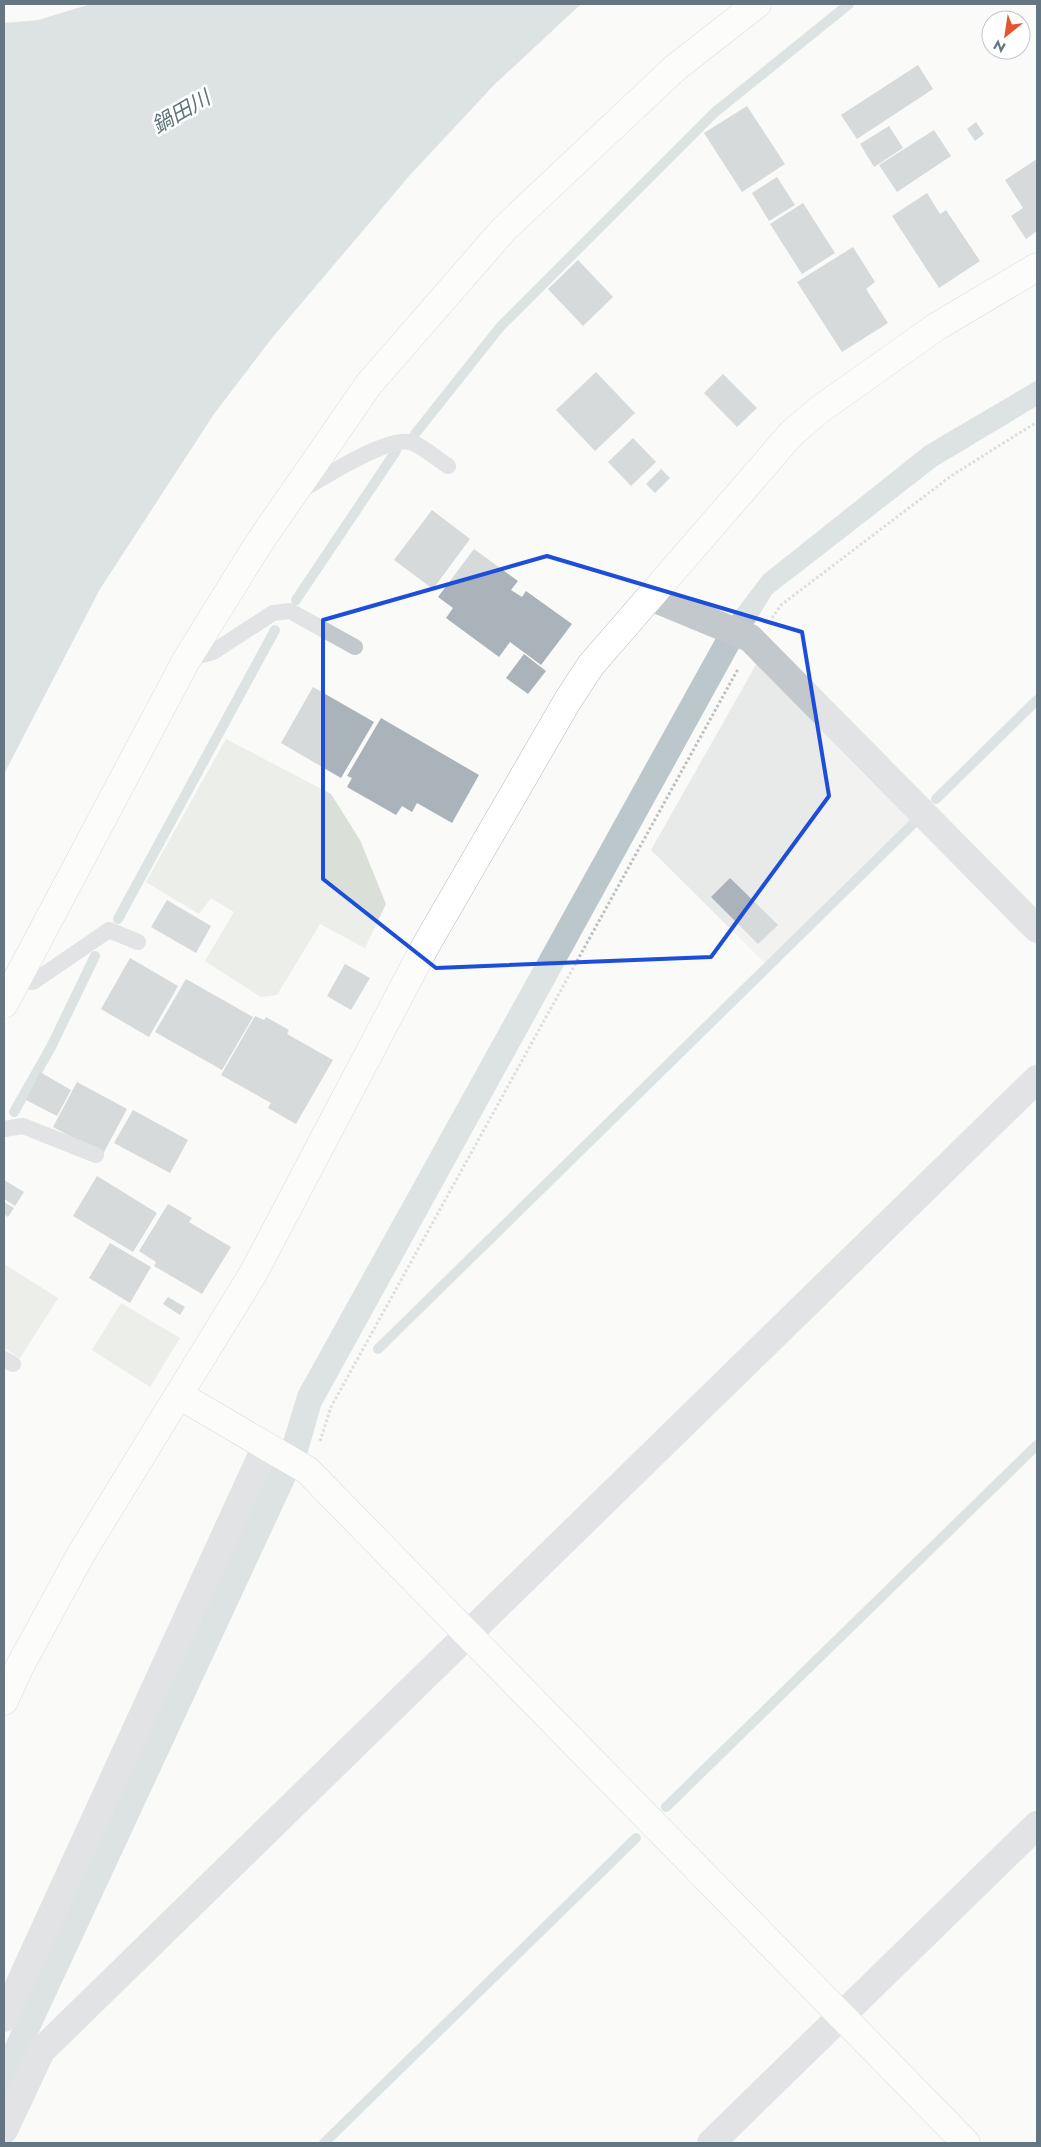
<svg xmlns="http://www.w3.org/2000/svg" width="1041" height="2147" viewBox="0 0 1041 2147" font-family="Jost,'Noto Sans JP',sans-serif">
<rect width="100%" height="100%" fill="#fafaf8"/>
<path fill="#e8e9e9" d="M 757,663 L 915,822 L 768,966 L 651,850 Z"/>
<path fill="#dadfd7" d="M 226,739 L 331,794 L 360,840 L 386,904 L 365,948 L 320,924 L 277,995 L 261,997 L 205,961 L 234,912 L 211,898 L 199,914 L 146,882 Z
M 4,1264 L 58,1298 L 20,1358 L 4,1348 Z
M 121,1303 L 180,1338 L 150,1387 L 92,1350 Z"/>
<path fill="#bbc7cb" d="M 91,4 L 581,4 L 494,85 L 410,175 L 272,338 L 214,414 L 100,589 L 4,774 L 4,23 L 38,20 Z
M 1037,380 L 1037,406 L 937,466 L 772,594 L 738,650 L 321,1406 L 307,1455 L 4,2107 L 4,2047 L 267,1471 L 284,1438 L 298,1392 L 717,636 L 763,575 L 925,446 Z"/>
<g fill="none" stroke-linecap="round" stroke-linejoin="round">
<path stroke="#bbc7cb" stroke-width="10" d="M 415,434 L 500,327 L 714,113 L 849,4
M 296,600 L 396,451
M 936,799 L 1037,700
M 118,919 L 275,630
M 14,1112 L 51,1047 L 95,956
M 378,1349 L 915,822
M 666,1807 L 1037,1445
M 324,2143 L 636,1838"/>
</g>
<path fill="#aab3b9" d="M 918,65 L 933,89 L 857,139 L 841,115 Z
M 747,106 L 785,164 L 742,192 L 704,133 Z
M 976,122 L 984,134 L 975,141 L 967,129 Z
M 889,126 L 903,148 L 874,167 L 860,144 Z
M 934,130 L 951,156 L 897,192 L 879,165 Z
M 1037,159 L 1037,231 L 1026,239 L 1011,216 L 1023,208 L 1005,180 Z
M 777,177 L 795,205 L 769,221 L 752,193 Z
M 927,193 L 940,214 L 946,210 L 980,261 L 939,288 L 892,216 Z
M 803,203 L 835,253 L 802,274 L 770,224 Z
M 853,247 L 875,282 L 866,289 L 888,323 L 842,352 L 797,282 Z
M 578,260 L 613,297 L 583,326 L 548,289 Z
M 596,372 L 635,413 L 595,451 L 556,410 Z
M 723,374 L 757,408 L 737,427 L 704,393 Z
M 633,438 L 656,462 L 631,486 L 608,462 Z
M 661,469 L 670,478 L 655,493 L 646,484 Z
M 432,510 L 470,539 L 433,589 L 394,560 Z
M 474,549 L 518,581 L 511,590 L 522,597 L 526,591 L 572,624 L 541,665 L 510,642 L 499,657 L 446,618 L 453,608 L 438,597 Z
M 524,654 L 546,671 L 528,694 L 506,678 Z
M 313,687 L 374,722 L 341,778 L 281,743 Z
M 381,718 L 479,775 L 452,823 L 417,803 L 412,812 L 402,806 L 396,815 L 347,787 L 352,778 L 347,776 Z
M 730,878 L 778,925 L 758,944 L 711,897 Z
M 167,900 L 211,926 L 196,953 L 151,927 Z
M 130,958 L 178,986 L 149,1037 L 101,1009 Z
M 345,964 L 370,978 L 351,1010 L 327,996 Z
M 186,979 L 253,1017 L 222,1070 L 155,1032 Z
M 255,1016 L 264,1020 L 266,1017 L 289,1030 L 287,1034 L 333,1060 L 296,1124 L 268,1108 L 271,1103 L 221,1075 Z
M 40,1072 L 71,1090 L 57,1116 L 26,1100 Z
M 77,1082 L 127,1109 L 103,1154 L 53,1127 Z
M 133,1110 L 188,1140 L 170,1173 L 114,1143 Z
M 97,1176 L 157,1213 L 133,1252 L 73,1216 Z
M 4,1180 L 24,1192 L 15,1206 L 4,1199 Z
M 4,1202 L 14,1208 L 8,1217 L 4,1214 Z
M 168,1204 L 192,1218 L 189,1222 L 231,1247 L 202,1294 L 154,1266 L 156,1262 L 139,1251 Z
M 110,1243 L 151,1267 L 130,1303 L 89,1278 Z
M 168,1297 L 185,1307 L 180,1315 L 163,1304 Z"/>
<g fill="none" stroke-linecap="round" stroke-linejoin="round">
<defs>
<path id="secondary" d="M 4,1004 L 187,659 L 259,543 L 369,384 L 504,229 L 675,68 L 757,4
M 179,1395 L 307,1470 L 966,2143
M 4,1701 L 20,1666 L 81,1554 L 254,1272 L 426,945 L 568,700 L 591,665 L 792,433 L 819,410 L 936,327 L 1037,267"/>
</defs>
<use href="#secondary" stroke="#b3babf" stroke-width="29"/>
<path stroke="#bbbfc2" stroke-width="3" stroke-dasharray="2.5 2.5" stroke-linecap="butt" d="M 772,618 L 781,605 L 951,476 L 1037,422
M 320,1441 L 331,1407 L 738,669"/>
<path stroke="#c3c8cc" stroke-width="16" d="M 302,490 C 323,478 391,433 413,443 C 425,448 437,459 448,466
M 187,659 L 213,652 L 273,613 L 290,611 L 355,647
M 16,980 L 33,982 L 109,930 L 138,942
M 4,1129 L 23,1126 L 96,1155
M 4,1359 L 13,1364"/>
<path stroke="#c3c8cc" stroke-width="28" d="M 651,597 L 750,638 L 1037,929
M 4,2018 L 266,1446
M 4,2130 L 41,2051 L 1037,1079
M 711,2143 L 1037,1825"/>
<use href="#secondary" stroke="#fff" stroke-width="28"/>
</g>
<path d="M0 0H1041V2147H0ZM 547,556 L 802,632 L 829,796 L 711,957 L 436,968 L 323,879 L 323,620 Z" fill="#fafaf8" fill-opacity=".55" fill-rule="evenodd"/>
<path fill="none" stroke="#1d4ed8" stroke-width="4" stroke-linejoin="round" d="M 547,556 L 802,632 L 829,796 L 711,957 L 436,968 L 323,879 L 323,620 Z"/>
<g text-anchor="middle" stroke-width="5" stroke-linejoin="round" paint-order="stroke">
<g font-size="21" font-style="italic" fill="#60757c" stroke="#fff">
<text transform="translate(181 112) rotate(-30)" y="7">鍋田川</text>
</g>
</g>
<rect width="1041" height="2147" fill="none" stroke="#657683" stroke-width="10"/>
<g transform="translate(1006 35) rotate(210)"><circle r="24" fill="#ffffff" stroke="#c1c8cd"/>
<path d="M0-4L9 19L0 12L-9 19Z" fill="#e4572e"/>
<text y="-8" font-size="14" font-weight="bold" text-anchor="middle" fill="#657683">N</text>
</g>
</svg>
